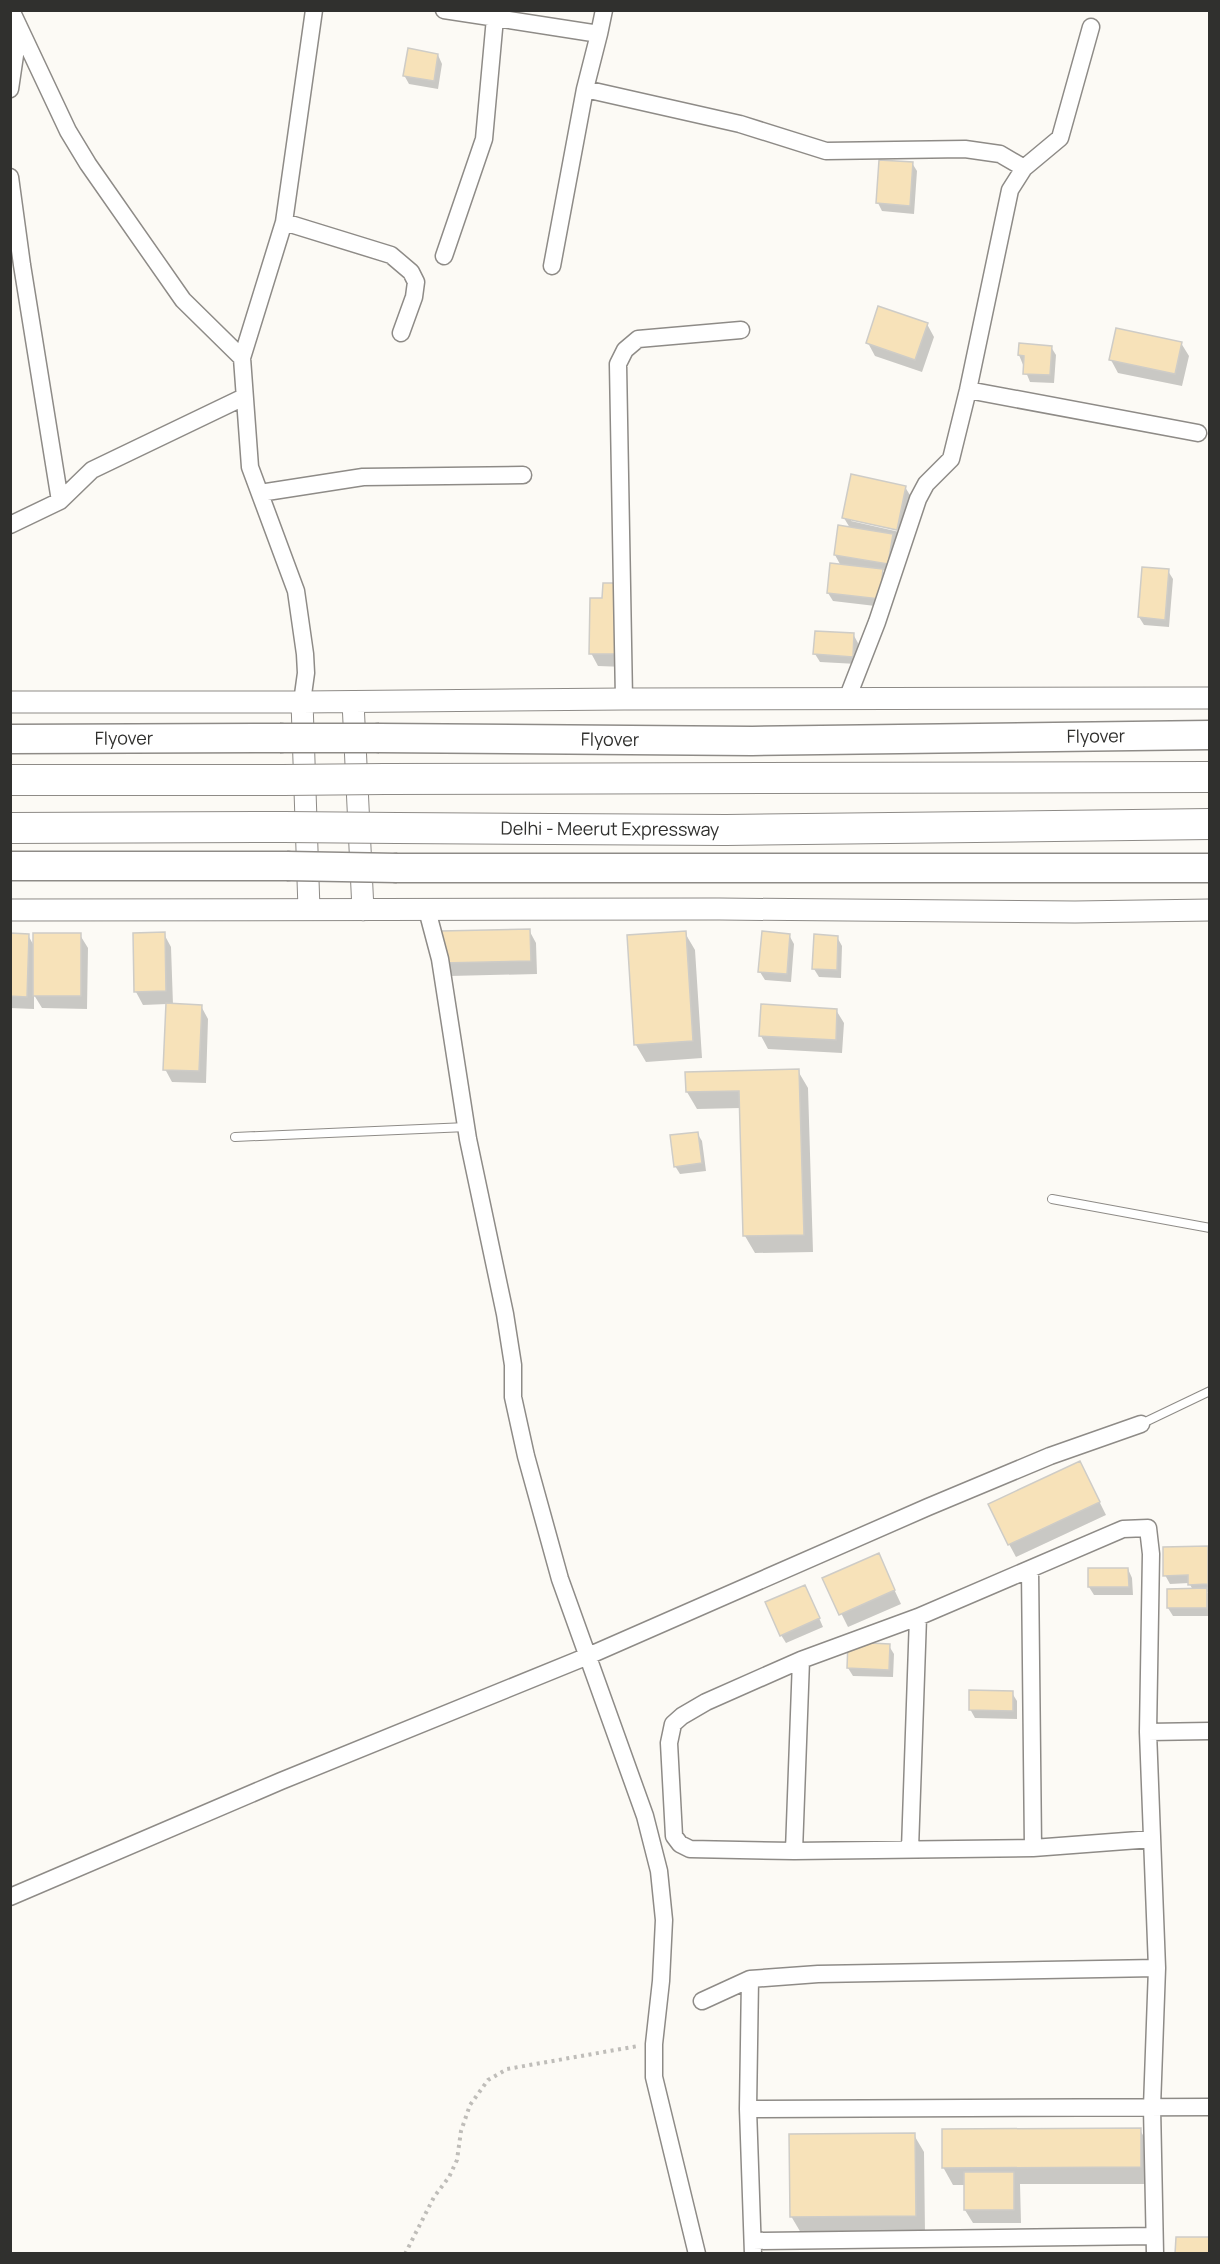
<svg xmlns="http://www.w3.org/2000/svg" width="1220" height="2264" viewBox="0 0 1220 2264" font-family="Manrope,sans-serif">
<rect width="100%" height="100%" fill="#fcfaf5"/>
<path fill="#0003" fill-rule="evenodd" d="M 438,55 L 442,64 L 438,89 L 409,84 L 404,75 Z
M 912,163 L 917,171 L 914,214 L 882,211 L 878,203 Z
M 927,324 L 934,337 L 922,372 L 875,356 L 868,343 Z
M 1181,343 L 1189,356 L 1182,386 L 1118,373 L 1111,360 Z
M 1051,347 L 1056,355 L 1054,383 L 1030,382 L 1019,355 Z
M 905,487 L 913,500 L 904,542 L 895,540 L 897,544 L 892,572 L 882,570 L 887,578 L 884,607 L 833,601 L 828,593 L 841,566 L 835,555 L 850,528 L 844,518 ZM 851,518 L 905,530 L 904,533 L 851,521 Z
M 1168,571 L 1173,579 L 1169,627 L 1144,625 L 1139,617 Z
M 604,599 L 625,667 L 598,666 L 591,653 Z
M 853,634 L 858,643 L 857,664 L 820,662 L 815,654 Z
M 529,930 L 536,943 L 537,974 L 450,976 L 442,932 Z
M 685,933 L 695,950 L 702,1058 L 646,1062 L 636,1045 Z
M 164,934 L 171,947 L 173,1005 L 201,1006 L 208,1019 L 206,1083 L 172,1082 L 165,1069 L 167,1004 L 143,1005 L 136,992 Z
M 10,935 L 28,935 L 34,946 L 80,935 L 88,948 L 87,1009 L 42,1008 L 34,995 L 34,1009 L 10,1008 Z
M 789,935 L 794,944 L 791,982 L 765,980 L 760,972 Z
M 837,937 L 842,946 L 841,978 L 819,977 L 814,969 Z
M 836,1010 L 844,1023 L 842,1053 L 768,1049 L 761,1036 Z
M 798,1071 L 808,1088 L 813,1252 L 755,1253 L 745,1236 L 741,1108 L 697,1109 L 687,1092 Z
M 697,1133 L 702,1141 L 706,1171 L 680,1174 L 675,1166 Z
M 1080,1463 L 1106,1515 L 1016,1557 L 1009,1544 Z
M 1207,1548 L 1210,1552 L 1210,1592 L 1207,1592 L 1210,1596 L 1210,1616 L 1173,1616 L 1168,1608 L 1193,1590 L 1189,1583 L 1170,1584 L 1165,1575 Z
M 878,1555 L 901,1604 L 848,1627 L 824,1579 Z
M 1128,1569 L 1132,1578 L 1133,1595 L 1094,1595 L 1089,1587 Z
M 809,1595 L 823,1627 L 786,1643 L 781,1635 Z
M 889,1646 L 894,1654 L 893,1677 L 853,1676 L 848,1668 Z
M 1012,1693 L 1017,1701 L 1017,1719 L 975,1718 L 970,1709 Z
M 1140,2130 L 1150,2147 L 1150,2184 L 1020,2184 L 1021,2223 L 973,2223 L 965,2210 L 965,2185 L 953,2185 L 943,2167 Z
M 914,2135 L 924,2152 L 925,2233 L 801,2233 L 791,2216 Z"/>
<path fill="#f7e2b9" stroke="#ceccc7" stroke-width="1.5" d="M 408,48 L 438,54 L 434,81 L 403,76 Z
M 879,160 L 913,162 L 910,206 L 876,203 Z
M 878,306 L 928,323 L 915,360 L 866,343 Z
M 1116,328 L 1182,342 L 1175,374 L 1109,360 Z
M 1019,343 L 1052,346 L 1050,375 L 1023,374 L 1024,356 L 1018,355 Z
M 851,474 L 906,486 L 897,530 L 842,518 Z
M 838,525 L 893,534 L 888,564 L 834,555 Z
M 830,563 L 883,569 L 880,599 L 827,593 Z
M 1142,567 L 1169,569 L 1165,620 L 1138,617 Z
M 603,583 L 620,583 L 619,654 L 589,654 L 590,598 L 602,598 Z
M 815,631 L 854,633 L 853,657 L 813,654 Z
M 530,929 L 531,961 L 442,963 L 441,931 Z
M 686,931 L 693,1041 L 634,1045 L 627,935 Z
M 762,931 L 790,934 L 787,974 L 758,972 Z
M 165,932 L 166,991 L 134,992 L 133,933 Z
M 10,933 L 29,934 L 27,997 L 10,996 Z
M 33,933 L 81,933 L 81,996 L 33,996 Z
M 814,934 L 838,936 L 837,970 L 812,969 Z
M 166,1003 L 202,1005 L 199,1071 L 163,1070 Z
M 761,1004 L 837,1009 L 836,1040 L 759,1036 Z
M 799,1069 L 804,1235 L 743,1236 L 739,1091 L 686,1092 L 685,1072 Z
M 698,1132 L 702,1163 L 674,1167 L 670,1135 Z
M 1080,1461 L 1100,1502 L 1008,1545 L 988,1504 Z
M 1208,1546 L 1208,1584 L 1188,1585 L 1188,1575 L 1163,1576 L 1163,1547 Z
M 879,1553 L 895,1590 L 839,1615 L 822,1578 Z
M 1088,1568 L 1128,1568 L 1129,1587 L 1088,1587 Z
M 805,1585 L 820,1618 L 780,1636 L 765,1602 Z
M 1207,1588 L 1207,1608 L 1167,1608 L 1167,1589 Z
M 848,1642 L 890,1644 L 889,1670 L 847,1668 Z
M 969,1690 L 1013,1691 L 1013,1711 L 969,1710 Z
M 1141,2128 L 1141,2167 L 942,2168 L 942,2129 Z
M 915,2133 L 916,2216 L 790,2217 L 789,2134 Z
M 964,2172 L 1014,2172 L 1014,2210 L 964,2210 Z
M 1176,2237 L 1210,2237 L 1210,2254 L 1175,2254 Z"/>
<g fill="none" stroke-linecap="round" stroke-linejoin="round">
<defs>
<path id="service" d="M 235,1137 L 467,1127
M 1052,1199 L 1210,1228
M 1141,1424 L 1210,1391"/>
<path id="minor" d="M 11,10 L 68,131 L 88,164 L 183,300 L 242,358
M 444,10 L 599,34 L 585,89 L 552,266
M 599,34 L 604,10
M 10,89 L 19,28
M 585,89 L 740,124 L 826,151 L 965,149 L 1000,154 L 1024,168
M 10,177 L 22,265 L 60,501
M 284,222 L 391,255 L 411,272 L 416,282 L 414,297 L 401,333
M 444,256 L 484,139 L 495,18
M 968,390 L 1198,433
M 260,493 L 363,477 L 523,475
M 10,525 L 60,501 L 92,470 L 244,397
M 624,699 L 618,364 L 625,350 L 638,339 L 741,330
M 847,699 L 877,622 L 918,499 L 926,484 L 951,459 L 968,390 L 1010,190 L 1024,168 L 1060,138 L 1091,27
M 302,702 L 306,673 L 305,654 L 296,591 L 250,467 L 242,358 L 284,222 L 314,10
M 427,910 L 440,959 L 468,1139 L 505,1314 L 513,1365 L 513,1397 L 526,1456 L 560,1579 L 645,1816 L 659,1871 L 664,1920 L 661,1981 L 654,2044 L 654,2077 L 697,2254
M 1030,1569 L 1033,1848
M 1148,1732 L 1210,1731
M 1152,1839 L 1033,1848 L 794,1851 L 690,1849 L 680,1844 L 674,1836 L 669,1743 L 673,1724 L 682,1716 L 706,1702 L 801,1660 L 918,1617 L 1123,1529 L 1148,1528 L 1151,1554 L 1148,1732 L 1157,1968 L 1152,2107 L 1155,2254
M 910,1849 L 918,1617
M 794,1851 L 801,1660
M 10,1897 L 281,1781 L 588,1656 L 928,1507 L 1050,1456 L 1141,1424
M 702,2001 L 750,1979
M 748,2109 L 1210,2107
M 753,2241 L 1154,2236
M 753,2254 L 748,2109 L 750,1979 L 818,1974 L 1157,1968"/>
<path id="tertiary" d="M 10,702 L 302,702 L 624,699 L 1210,698
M 302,702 L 309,909
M 353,702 L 363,910
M 10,910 L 719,909 L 1075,912 L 1210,910"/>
<g id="trunk">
<path id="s1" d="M 379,738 L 752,741 L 1210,735"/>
<path id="s2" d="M 10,739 L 280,738"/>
<path d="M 10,866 L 287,866"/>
<path d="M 397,868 L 1210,868"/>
</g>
<g id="motorway">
<path d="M 385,779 L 1210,777"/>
<path d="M 10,780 L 283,780"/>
<path d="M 10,828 L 284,827"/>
<path id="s3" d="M 397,828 L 726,830 L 1210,824"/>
</g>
</defs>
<use href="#service" stroke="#8e8b87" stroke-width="10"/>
<use href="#minor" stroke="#8e8b87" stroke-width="19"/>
<use href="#tertiary" stroke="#8e8b87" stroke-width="23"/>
<use href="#trunk" stroke="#8e8b87" stroke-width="31"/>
<use href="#motorway" stroke="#8e8b87" stroke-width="32"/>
<path stroke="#bfbdb9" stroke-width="4" stroke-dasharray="3 4.5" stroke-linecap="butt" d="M 405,2254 L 434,2197 L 449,2177 L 457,2160 L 461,2131 L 470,2105 L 488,2080 L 507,2069 L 638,2046"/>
<use href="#service" stroke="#fff" stroke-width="8"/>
<use href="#minor" stroke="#fff" stroke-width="16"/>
<use href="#tertiary" stroke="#fff" stroke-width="21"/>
<use href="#trunk" stroke="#fff" stroke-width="28"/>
<use href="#motorway" stroke="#fff" stroke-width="30"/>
<defs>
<path id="trunk-bridge" d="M 280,738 L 379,738
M 287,866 L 397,868"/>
<path id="motorway-bridge" d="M 283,780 L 385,779
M 284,827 L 397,828"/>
</defs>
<use href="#trunk-bridge" stroke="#8e8b87" stroke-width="31" stroke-linecap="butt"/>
<use href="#motorway-bridge" stroke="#8e8b87" stroke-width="32" stroke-linecap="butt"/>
<use href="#trunk-bridge" stroke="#fff" stroke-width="28"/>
<use href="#motorway-bridge" stroke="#fff" stroke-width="30"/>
</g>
<g text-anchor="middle" stroke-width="6" stroke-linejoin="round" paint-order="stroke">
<g font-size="18" fill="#30302e" stroke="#fcfaf5">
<text dy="6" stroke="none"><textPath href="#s1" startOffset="717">Flyover</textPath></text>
<text dy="6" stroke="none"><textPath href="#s2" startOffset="114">Flyover</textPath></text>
<text dy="6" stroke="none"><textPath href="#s1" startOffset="231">Flyover</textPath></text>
<text dy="6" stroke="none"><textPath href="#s3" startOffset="213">Delhi - Meerut Expressway</textPath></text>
</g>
</g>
<rect width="1220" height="2264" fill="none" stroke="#30302e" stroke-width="24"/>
</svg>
